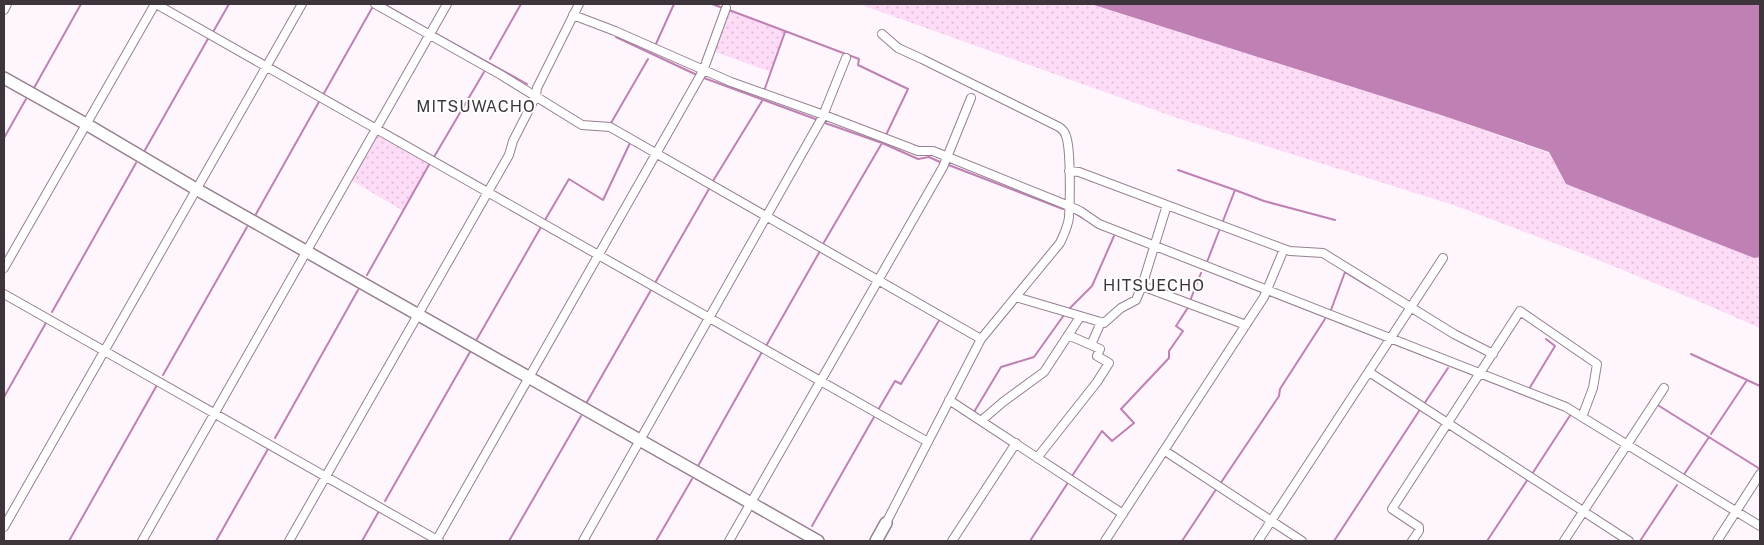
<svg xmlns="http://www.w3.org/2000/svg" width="1764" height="545" viewBox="0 0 1764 545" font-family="'Public Sans',sans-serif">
<defs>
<pattern id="grass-dots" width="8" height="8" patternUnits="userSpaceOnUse" patternTransform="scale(1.25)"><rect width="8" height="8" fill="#fedcf7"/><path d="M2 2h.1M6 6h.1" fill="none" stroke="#dbbdd5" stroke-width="1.8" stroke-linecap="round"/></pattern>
</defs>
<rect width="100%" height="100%" fill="#fff6fd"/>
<path fill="url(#grass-dots)" d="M 859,4 L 1091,4 L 1441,115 L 1549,153 L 1566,184 L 1754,258 L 1760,257 L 1760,328 L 1700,302 L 1586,255 L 1456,206 L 1177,118 Z
M 729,10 L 785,32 L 771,72 L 713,51 Z
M 378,133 L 430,163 L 403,211 L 351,180 Z"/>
<path fill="#bf80b4" d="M 1091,4 L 1760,4 L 1760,257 L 1754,258 L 1566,184 L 1549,152 L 1441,115 Z
M 4,289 L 326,472 L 325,474 L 4,291 Z"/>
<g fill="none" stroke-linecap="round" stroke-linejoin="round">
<path stroke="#bf80b4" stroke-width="2" d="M 384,4 L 429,30
M 712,4 L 723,8
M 729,10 L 859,59 L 858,65 L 908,89 L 885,137
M 213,32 L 229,4
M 435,33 L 527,84
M 616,37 L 697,75
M 655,46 L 674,4
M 490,59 L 521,4
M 704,78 L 818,120
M 34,88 L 81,4
M 764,91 L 785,32
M 323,95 L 372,8
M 825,123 L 882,143 L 918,159 L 929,157 L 942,163
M 616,126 L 611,123 L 648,59
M 4,138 L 26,99
M 145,150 L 209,37
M 434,157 L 484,72
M 946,164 L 1063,209
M 1178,170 L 1235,190 L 1223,221
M 713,181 L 762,101
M 1235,190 L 1264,201 L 1335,220
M 256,214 L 320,100
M 1076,214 L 1088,221
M 545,220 L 569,179 L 603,200 L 630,143
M 823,244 L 882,143
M 1207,262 L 1219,231
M 367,275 L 430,163
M 655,283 L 709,189
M 1190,301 L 1201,273
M 1069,309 L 1092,286 L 1114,236
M 1331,310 L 1345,272 L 1371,288
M 52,312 L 136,163
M 477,339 L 541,227
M 766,346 L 820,251
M 1691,354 L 1747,380
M 163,375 L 247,227
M 1529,389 L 1555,346 L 1546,339
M 4,397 L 47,321
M 587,402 L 651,290
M 1424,404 L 1448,368
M 1656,404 L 1760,469
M 878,410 L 895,381 L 901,384 L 940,319
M 976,413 L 974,412 L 1001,367 L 1034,357 L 1064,315
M 1711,434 L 1747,380 L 1760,386
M 275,438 L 358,290
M 1043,457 L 1065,471
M 698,466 L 762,352
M 1532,474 L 1571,414
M 1072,476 L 1102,431 L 1112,441 L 1134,423 L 1121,409 L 1169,358 L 1169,351 L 1183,331 L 1176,326 L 1189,306
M 1683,476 L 1709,437
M 1220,484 L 1279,396 L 1280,389 L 1325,319
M 385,501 L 470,352
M 812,526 L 874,417
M 69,541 L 157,385
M 216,541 L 268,449
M 362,541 L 379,511
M 509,541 L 581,416
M 656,541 L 692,479
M 1030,541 L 1069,481
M 1182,541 L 1217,488
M 1334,541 L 1421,408
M 1487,541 L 1528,479
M 1640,541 L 1677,485"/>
<defs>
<path id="street" d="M 156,4 L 928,442
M 375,4 L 501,75 L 582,125 L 610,127 L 981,339
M 4,10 L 7,4
M 573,15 L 615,31 L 731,82 L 824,115 L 918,151 L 933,151 L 1069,206 L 1080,211 L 1099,224 L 1566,407 L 1582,417
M 882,34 L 898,48 L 922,59 L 1059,127 C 1062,129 1065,132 1066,136 C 1071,149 1070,201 1069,217 C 1068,227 1064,234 1060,243 L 981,339 L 886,523
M 1069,171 L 1079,172 L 1284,249 L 1290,251 L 1323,253 L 1454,334 L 1493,354
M 4,268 L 155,4
M 1142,286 L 1167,205
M 4,294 L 439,541
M 1016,297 L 1104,323 L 1121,308 L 1136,300 L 1142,286 L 1246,325
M 1068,335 L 1091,345
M 1369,372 L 1629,541
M 949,400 L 1123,514
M 981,421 L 1003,402 L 1044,372 L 1080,317
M 1165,451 L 1302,541
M 1037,458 L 1097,382 L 1109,363 L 1097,356 L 1100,349 L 1091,345 L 1101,322
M 4,527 L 302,4
M 142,541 L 447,4
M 289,541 L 509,155 L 513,141 L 536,96 L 537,88 L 579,4
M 436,541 L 703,71 L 726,8
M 583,541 L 822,118 L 846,58
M 729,541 L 943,167 L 971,98
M 952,541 L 1016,443
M 1105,541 L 1264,297 L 1284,249
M 1258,541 L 1443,258
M 1412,541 L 1419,531 L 1419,527 L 1392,509 L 1520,311 L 1597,364 L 1593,388 L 1582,417 L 1760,526
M 1564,541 L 1664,388
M 1717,541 L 1760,474"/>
<path id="secondary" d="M 4,78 L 86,124 L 196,189 L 818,541
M 876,541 L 886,523"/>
</defs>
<use href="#street" stroke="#958091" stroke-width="10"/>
<use href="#secondary" stroke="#958091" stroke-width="14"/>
<use href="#street" stroke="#fff" stroke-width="8"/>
<use href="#secondary" stroke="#fff" stroke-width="11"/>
</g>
<g text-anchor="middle" stroke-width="4" stroke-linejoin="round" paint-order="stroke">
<g font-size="16" letter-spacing="1" fill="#3e353c" stroke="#fff">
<text x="476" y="112">MITSUWACHO</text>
<text x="1154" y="291">HITSUECHO</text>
</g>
</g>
<rect width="1764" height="545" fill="none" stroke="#3e353c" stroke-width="10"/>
</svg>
